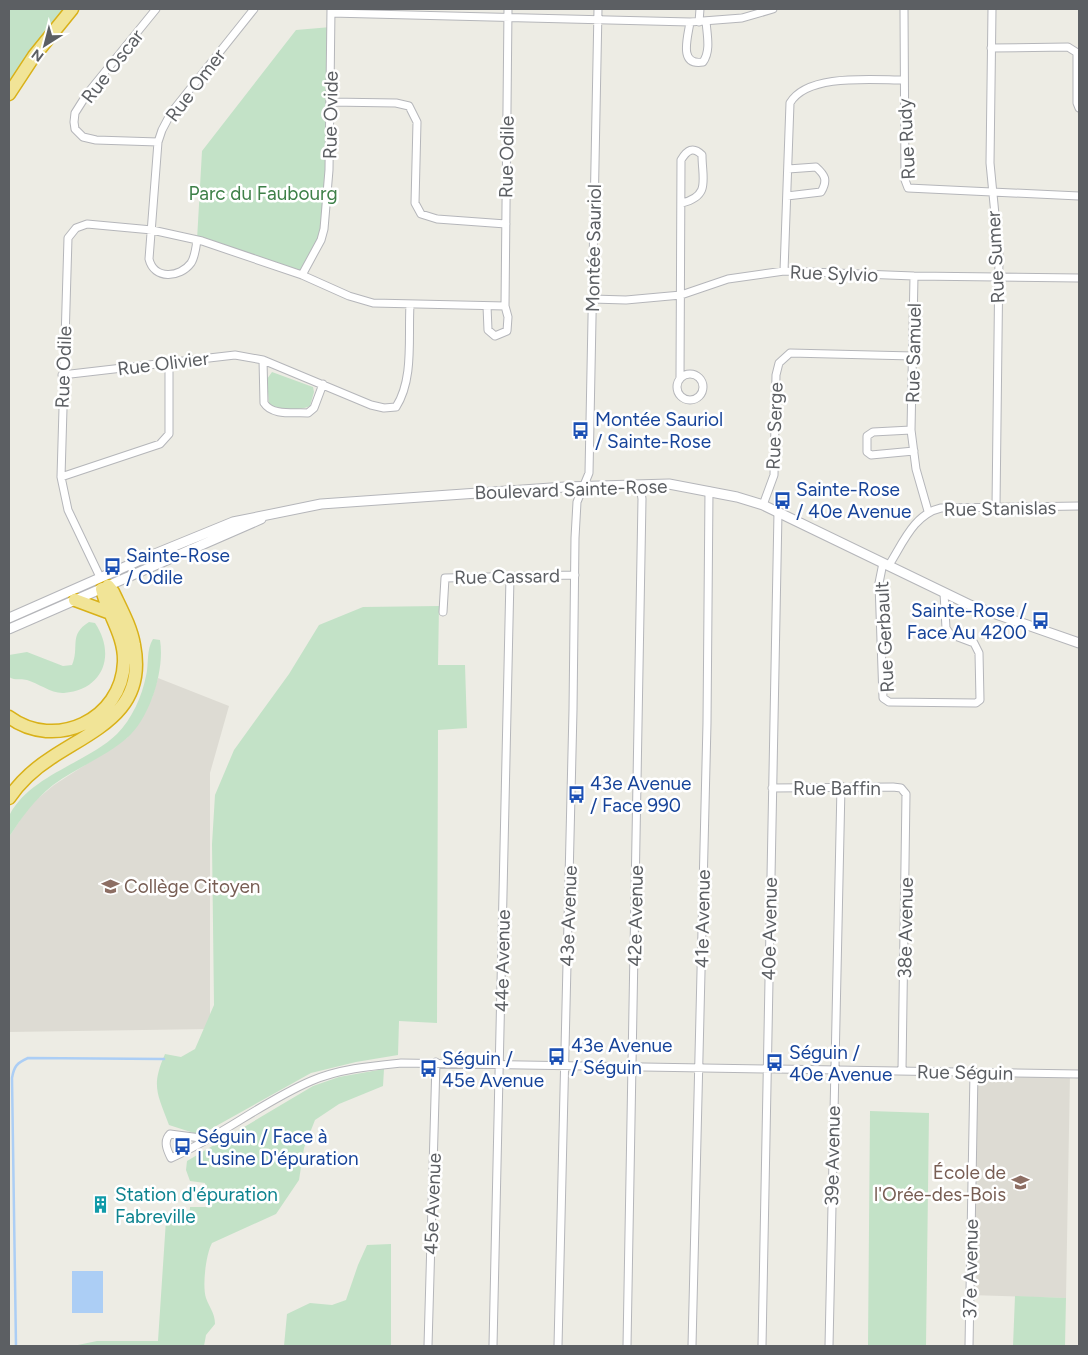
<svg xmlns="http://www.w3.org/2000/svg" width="1088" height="1355" viewBox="0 0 1088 1355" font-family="Figtree,sans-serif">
<rect width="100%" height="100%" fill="#edece4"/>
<path fill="#dddbd3" d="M 158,678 L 229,706 L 210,773 L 210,1029 L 9,1032 L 9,837 L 30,805 L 54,785 L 127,738 L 152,698 Z
M 974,1072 L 1070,1073 L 1066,1298 L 970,1295 Z"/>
<path fill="#c3e2c7" d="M 9,9 L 67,9 L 34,48 L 9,84 Z
M 331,27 L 324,229 L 302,275 L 197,240 L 202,151 L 296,30 Z
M 272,372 L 313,387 L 314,392 L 310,406 C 300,411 279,410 269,405 L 267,379 Z
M 439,606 L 438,665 L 465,665 L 467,728 L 438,730 L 437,1023 L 399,1021 L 398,1055 L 356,1062 L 311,1073 L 200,1135 L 169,1125 C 157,1093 151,1086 165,1054 L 181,1057 L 195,1049 L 214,1005 L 212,844 L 215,795 L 234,750 L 289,674 L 319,625 L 363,607 Z
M 89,622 L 95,623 C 116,654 104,690 64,693 C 52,694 38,683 27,680 C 20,678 16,681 9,677 L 9,655 L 27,652 L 63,666 L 72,665 C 80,647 68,635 89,622 Z
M 153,639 L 160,640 C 165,670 150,718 127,738 C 105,757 76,768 53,785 C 34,800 22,817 9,837 C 9,830 7,820 10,814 C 31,775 87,763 117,734 C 132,719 142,696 146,676 C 149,664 146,650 153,639 Z
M 384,1069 L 383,1086 L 339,1104 L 315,1120 L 304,1148 L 299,1180 L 276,1214 L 212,1243 C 206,1254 202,1286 206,1298 C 209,1307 215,1313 215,1324 L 206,1335 L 204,1346 L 73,1346 L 97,1341 L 158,1341 L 166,1220 L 189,1219 L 190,1207 L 207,1207 L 205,1183 L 190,1181 L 186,1170 L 187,1161 L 313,1086 L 339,1077 Z
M 870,1111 L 929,1113 L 926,1346 L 868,1346 Z
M 391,1244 L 391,1346 L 284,1346 L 287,1314 L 310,1303 L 332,1305 L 346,1300 L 358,1265 L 367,1245 Z
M 1015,1296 L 1066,1298 L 1065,1346 L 1013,1346 Z"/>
<path fill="#accef5" d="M 72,1271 L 103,1271 L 103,1313 L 72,1313 Z"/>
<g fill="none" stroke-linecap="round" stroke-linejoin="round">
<path stroke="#accef5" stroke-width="2.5" d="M 16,1346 L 12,1078 C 14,1066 17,1063 28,1058 L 164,1059"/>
<defs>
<path id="minor" d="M 156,9 L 87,94 L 75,113 L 74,122 L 75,129 L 83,137 L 96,140 L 158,142
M 904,9 L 905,180 L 908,188 L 1079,196
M 992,9 L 990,163 L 999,256 L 996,506
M 331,13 L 690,22 L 742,18 L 773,9
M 690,22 C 688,37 678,66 703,62 C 711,51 707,35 706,21
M 699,22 L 700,9
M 991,48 L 1068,47 L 1079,54
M 1077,53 L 1077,103 L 1079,108
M 330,102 L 396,103 L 409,106 L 417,122 L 415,203 L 421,214 L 437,219 L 506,224
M 787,196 L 821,192 C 828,180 825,175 816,167 L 788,169
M 197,240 C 196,247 195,257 191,263 C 180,278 154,280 149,259 L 158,142 L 162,130 L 171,113 L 254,9
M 784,271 L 790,103 C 807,73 874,80 904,80
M 302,275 L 321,240 L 324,229 L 329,170 L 331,9
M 914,276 L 911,430 L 916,469 L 928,511
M 592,299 L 626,300 L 681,295 L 728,279 L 784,271 L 914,276 L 1079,278
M 487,306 L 488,330 L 495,336 L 507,331 L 508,317 L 505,306 L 508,9
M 263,360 L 264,403 C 272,416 294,412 308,413 L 314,408 L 323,384
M677 387a13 13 0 1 1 26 0a13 13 0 1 1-26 0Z
M 62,375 L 235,355 L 263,360 L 371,405 L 384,408 L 396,407 C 414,379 408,338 410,305
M 680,379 L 681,160 C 687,150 693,146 702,155 C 702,179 711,196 682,203
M 911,430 L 873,432 L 867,436 L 867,452 L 871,455 L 914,451
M 61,477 L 160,444 L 169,434 L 169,362
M 763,505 L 774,475 L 776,375 L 779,363 L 790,353 L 913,356
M 883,563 L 879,583 L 883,698 L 889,702 L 976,703 L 980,700 L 979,653 L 974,643 L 950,634 L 946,628 L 944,593
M 889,565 C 903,543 914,514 941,508 L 1079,506
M 100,577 L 68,510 L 61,477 L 68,238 L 76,228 L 87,224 L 152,230 L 202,241 L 302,275 L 349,296 L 373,303 L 505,306
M 443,612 L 445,578 L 575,575
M 772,788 L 893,787 L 901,788 L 906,794 L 902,1070
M 208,1139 L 170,1134 C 163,1141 167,1150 171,1158 C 220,1137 262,1102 311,1081 C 339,1069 371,1066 401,1063 L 1079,1074
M 428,1346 L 436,1062
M 493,1346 L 510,577
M 558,1346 L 573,710 L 575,538 L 577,502 L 589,473 L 598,9
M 627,1346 L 642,499 L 640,485
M 692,1346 L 707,723 L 709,491
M 762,1346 L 778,512
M 829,1346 L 841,786
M 969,1346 L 974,1072"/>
<path id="tertiary" d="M 9,618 L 145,558 L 233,522 L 321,504 L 565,487 L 669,484 L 737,497 L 763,505 L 970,605 L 1079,643
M 9,629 L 261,519"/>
<path id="motorway" d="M 9,94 L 34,56 L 72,9
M 75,600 L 110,613
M 9,717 C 55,751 122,720 124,662 C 125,635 107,613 102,589
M 9,798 C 20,782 34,769 51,758 C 95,729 147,711 134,645 C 131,627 121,609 113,592 L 108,586"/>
</defs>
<use href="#minor" stroke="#b5b6ba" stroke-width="9"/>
<use href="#tertiary" stroke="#b5b6ba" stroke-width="11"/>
<use href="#motorway" stroke="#d9b119" stroke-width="15"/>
<use href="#minor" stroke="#fff" stroke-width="7"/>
<use href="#tertiary" stroke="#fff" stroke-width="9"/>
<use href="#motorway" stroke="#f1e497" stroke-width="12"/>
</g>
<defs>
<symbol id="bus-bare" viewBox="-9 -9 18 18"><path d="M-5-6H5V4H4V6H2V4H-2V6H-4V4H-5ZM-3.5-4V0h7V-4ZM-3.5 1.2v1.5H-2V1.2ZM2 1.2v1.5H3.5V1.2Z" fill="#1a4fb4" stroke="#fff" stroke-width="2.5" paint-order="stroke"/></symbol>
<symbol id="school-bare" viewBox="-9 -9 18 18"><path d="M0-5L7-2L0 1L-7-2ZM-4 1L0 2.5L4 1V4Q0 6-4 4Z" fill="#8d6e63" stroke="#fff" stroke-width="2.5" paint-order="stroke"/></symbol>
<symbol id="building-bare" viewBox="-9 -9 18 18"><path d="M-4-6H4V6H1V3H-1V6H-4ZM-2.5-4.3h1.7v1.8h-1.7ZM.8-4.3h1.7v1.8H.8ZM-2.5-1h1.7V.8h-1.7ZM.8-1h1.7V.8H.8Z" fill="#0f9aa8" stroke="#fff" stroke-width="2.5" paint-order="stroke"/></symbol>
</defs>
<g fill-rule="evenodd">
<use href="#bus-bare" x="568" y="418" width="25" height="25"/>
<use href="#bus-bare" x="770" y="488" width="25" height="25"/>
<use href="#bus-bare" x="100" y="554" width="25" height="25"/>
<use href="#bus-bare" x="1028" y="608" width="25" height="25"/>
<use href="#bus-bare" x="564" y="782" width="25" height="25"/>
<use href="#school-bare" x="98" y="874" width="25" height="25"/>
<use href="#bus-bare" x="544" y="1044" width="25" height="25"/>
<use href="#bus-bare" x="762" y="1050" width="25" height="25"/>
<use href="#bus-bare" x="416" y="1056" width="25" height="25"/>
<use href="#bus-bare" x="170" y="1134" width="25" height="25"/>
<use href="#school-bare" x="1008" y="1170" width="25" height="25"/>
<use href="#building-bare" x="88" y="1192" width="25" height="25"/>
</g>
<g text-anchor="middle" stroke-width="5" stroke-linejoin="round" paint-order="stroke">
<g font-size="19" fill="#5c5f63" stroke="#fff">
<text transform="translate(112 66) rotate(-52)" y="7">Rue Oscar</text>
<text transform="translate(195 85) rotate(-53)" y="7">Rue Omer</text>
<text transform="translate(330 115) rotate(-89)" y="7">Rue Ovide</text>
<text transform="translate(906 139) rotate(-93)" y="7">Rue Rudy</text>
<text transform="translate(506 157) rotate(-89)" y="7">Rue Odile</text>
<text transform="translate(593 248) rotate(-89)" y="7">Montée Sauriol</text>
<text transform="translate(995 257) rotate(-93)" y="7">Rue Sumer</text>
<text transform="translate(834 273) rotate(2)" y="7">Rue Sylvio</text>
<text transform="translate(913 353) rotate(-89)" y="7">Rue Samuel</text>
<text transform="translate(163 363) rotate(-7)" y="7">Rue Olivier</text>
<text transform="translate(63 367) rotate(-88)" y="7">Rue Odile</text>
<text transform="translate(774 426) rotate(-88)" y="7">Rue Serge</text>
<text transform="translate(571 489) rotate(-2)" y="7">Boulevard Sainte-Rose</text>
<text transform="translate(1000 508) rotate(-1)" y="7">Rue Stanislas</text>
<text transform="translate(507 576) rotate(-1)" y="7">Rue Cassard</text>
<text transform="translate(884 637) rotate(-93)" y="7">Rue Gerbault</text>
<text x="837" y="795">Rue Baffin</text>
<text transform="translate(568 916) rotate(-88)" y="7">43e Avenue</text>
<text transform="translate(635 916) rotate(-89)" y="7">42e Avenue</text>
<text transform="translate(702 919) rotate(-89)" y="7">41e Avenue</text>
<text transform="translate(905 928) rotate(-89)" y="7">38e Avenue</text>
<text transform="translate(769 929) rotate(-89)" y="7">40e Avenue</text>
<text transform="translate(502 961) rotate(-89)" y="7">44e Avenue</text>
<text transform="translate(965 1072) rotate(1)" y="7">Rue Séguin</text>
<text transform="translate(832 1156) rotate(-89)" y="7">39e Avenue</text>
<text transform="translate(432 1204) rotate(-88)" y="7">45e Avenue</text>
<text transform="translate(970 1269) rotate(-89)" y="7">37e Avenue</text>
</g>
<g font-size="19" fill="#3e8048" stroke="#fff">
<text x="263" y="200">Parc du Faubourg</text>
</g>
<g font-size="19" fill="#164399" stroke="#fff" text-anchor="start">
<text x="595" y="426">Montée Sauriol<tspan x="595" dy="22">/ Sainte-Rose</tspan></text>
<text x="796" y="496">Sainte-Rose<tspan x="796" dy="22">/ 40e Avenue</tspan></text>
<text x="126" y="562">Sainte-Rose<tspan x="126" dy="22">/ Odile</tspan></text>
<text x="1027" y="617" text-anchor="end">Sainte-Rose /<tspan x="1027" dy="22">Face Au 4200</tspan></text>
<text x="590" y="790">43e Avenue<tspan x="590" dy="22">/ Face 990</tspan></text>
<text x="571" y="1052">43e Avenue<tspan x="571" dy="22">/ Séguin</tspan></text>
<text x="789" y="1059">Séguin /<tspan x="789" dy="22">40e Avenue</tspan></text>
<text x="442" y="1065">Séguin /<tspan x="442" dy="22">45e Avenue</tspan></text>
<text x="197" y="1143">Séguin / Face à<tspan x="197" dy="22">L'usine D'épuration</tspan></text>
</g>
<g font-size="19" fill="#785e54" stroke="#fff" text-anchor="start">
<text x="124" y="893">Collège Citoyen</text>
<text x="1006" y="1179" text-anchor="end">École de<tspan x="1006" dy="22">l'Orée-des-Bois</tspan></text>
</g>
<g font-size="19" fill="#0d838f" stroke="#fff" text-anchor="start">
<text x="115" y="1201">Station d'épuration<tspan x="115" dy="22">Fabreville</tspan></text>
</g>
</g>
<rect width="1088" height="1355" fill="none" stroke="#5c5f63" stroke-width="20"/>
<g transform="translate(45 45) rotate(216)" stroke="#ffffff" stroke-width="4" paint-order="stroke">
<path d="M0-4L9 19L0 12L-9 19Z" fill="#5c5f63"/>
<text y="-8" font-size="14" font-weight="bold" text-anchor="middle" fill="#5c5f63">N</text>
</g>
</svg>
